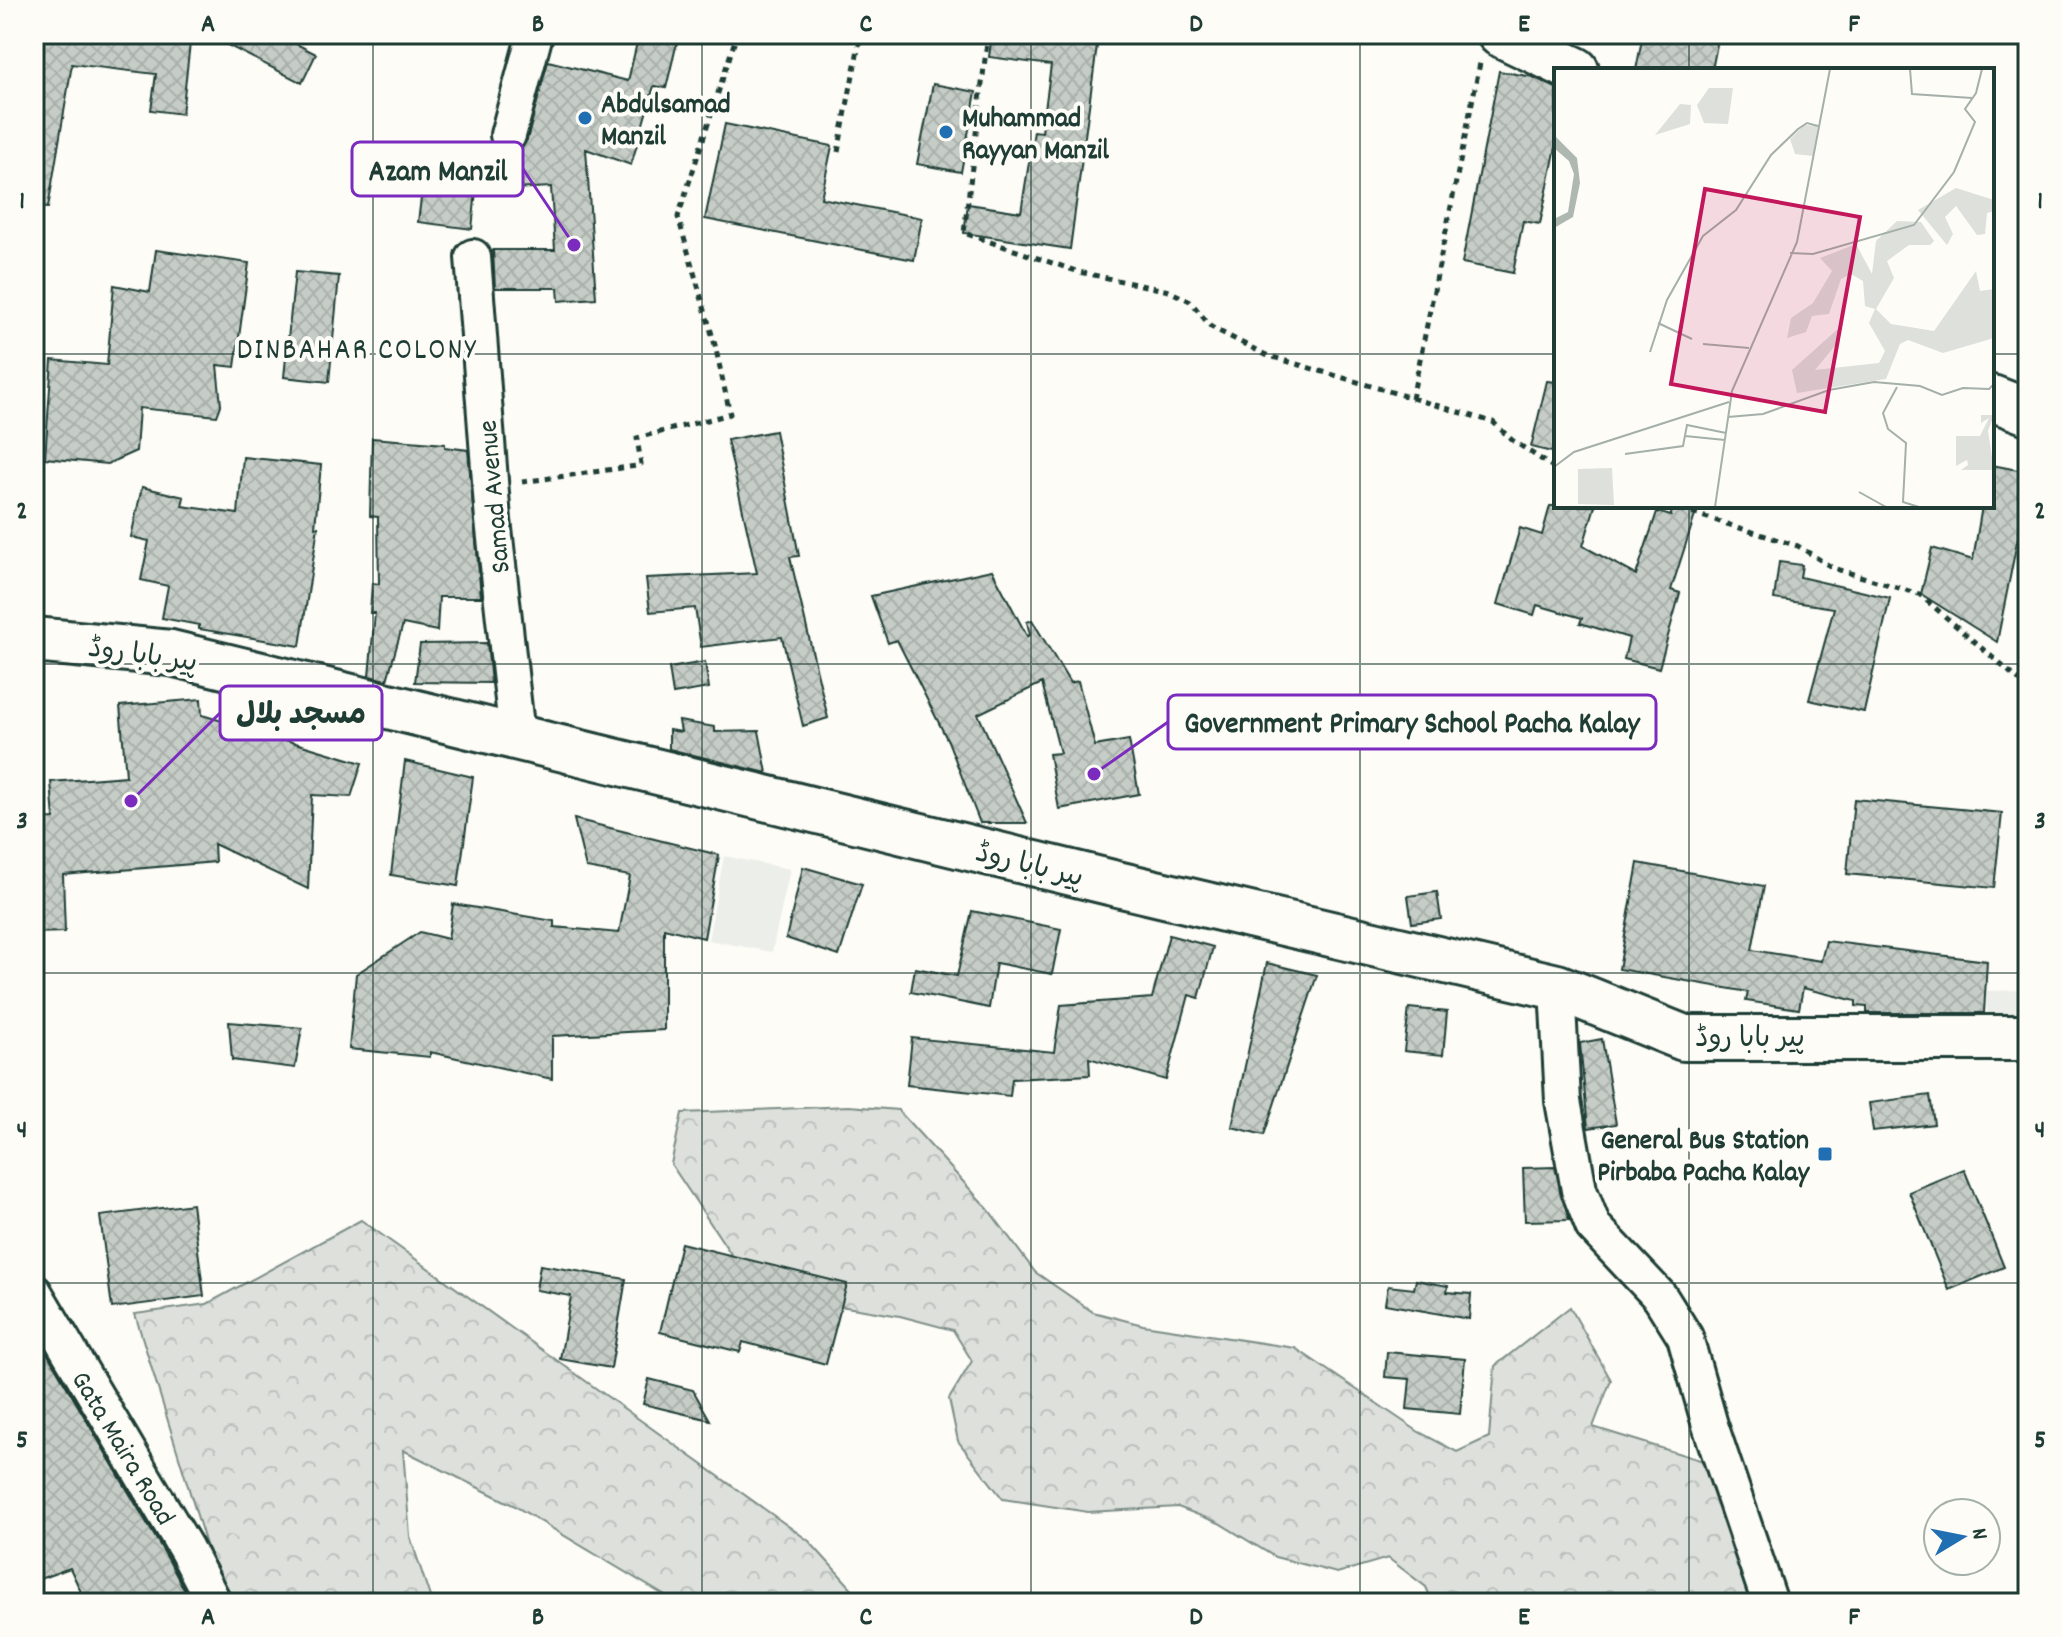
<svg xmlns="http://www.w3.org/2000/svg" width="2062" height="1637" viewBox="0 0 2062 1637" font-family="Dekko,'Playpen Sans Arabic',sans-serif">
<defs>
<pattern id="forest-crowns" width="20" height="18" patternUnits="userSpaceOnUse" patternTransform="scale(2)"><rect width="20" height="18" fill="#dde0db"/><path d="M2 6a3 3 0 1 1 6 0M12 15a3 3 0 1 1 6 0" fill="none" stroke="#bdc1bd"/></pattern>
<pattern id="building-cross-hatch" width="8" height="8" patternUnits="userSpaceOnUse" patternTransform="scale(2)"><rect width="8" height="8" fill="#c6cdc7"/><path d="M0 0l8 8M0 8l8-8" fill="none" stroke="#aab1ac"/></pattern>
</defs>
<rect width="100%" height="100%" fill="#fdfcf7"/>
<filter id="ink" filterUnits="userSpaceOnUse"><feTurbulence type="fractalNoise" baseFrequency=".0125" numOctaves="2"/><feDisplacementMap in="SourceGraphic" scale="16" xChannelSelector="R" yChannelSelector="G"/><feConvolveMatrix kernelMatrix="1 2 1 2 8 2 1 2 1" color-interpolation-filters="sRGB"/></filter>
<g filter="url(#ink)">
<path fill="#eceee9" d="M 724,856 L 790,869 L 772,952 L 708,940 Z
M 2028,990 L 2028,1019 L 1988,1017 L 1986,991 Z"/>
<path fill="url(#forest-crowns)" stroke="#7e8e88" stroke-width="2" d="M 849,1106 L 898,1110 L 988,1209 L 1035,1272 L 1093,1312 L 1143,1325 L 1295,1348 L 1419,1432 L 1457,1452 L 1489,1437 L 1495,1366 L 1570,1307 L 1611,1380 L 1593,1427 L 1710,1463 L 1770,1603 L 1433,1603 L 1426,1587 L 1388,1558 L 1337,1573 L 1275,1557 L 1219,1523 L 1178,1507 L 1088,1512 L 1003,1499 L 958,1441 L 949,1399 L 972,1361 L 953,1330 L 900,1316 L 780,1296 L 733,1257 L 671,1164 L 682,1113 Z
M 361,1220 L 809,1541 L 865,1603 L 677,1603 L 513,1505 L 403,1450 L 410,1536 L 432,1603 L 224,1603 L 135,1314 L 207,1304 Z"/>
<path fill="url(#building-cross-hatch)" stroke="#1f3d34" stroke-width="2" d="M 34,34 L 191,34 L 182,114 L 151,110 L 156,74 L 72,64 L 48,208 L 34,207 Z
M 206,34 L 277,34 L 316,54 L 302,83 Z
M 639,34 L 679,34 L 666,88 L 654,86 L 631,165 L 586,149 L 596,298 L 559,301 L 558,288 L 495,288 L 493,250 L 555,250 L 551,187 L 476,191 L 472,229 L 418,222 L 424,175 L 384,170 L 386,147 L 513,162 L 516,153 L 527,140 L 548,61 L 628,81 Z
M 992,34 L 1087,34 L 1086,45 L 1097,46 L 1070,249 L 964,233 L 968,204 L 1021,212 L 1034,131 L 1042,132 L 1051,65 L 989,57 Z
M 1643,34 L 1719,34 L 1712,70 L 1636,70 Z
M 1499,71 L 1533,77 L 1556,88 L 1556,147 L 1540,224 L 1523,221 L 1513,273 L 1462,263 Z
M 933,84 L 976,92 L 961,172 L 917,164 Z
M 725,124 L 832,146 L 821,198 L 922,218 L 914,260 L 705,219 Z
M 156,250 L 249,263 L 235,367 L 217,365 L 221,405 L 217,416 L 139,408 L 136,451 L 107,464 L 45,458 L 52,360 L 107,365 L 114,285 L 150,292 Z
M 295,272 L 339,276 L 329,382 L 284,377 Z
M 1547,381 L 1556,382 L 1556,453 L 1531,447 Z
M 775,431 L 799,556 L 790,557 L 828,718 L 803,726 L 782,637 L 701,647 L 695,608 L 650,612 L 646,578 L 757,573 L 727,440 Z
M 372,438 L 445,444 L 445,447 L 468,450 L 481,597 L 439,597 L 437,631 L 403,624 L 387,680 L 369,676 L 375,613 L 370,613 L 372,583 L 379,584 L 378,517 L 370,516 Z
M 243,457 L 321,465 L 315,527 L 318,527 L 300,646 L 199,629 L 199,625 L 162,618 L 168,586 L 141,580 L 149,541 L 131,537 L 142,487 L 184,497 L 182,506 L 238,514 Z
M 1992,465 L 2023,471 L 2018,496 L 2026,497 L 1997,642 L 1921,594 L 1932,548 L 1973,560 L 1982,506 L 1992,506 Z
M 1550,506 L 1595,506 L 1583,546 L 1636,575 L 1657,512 L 1671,516 L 1672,506 L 1698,506 L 1671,590 L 1680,593 L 1659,668 L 1624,659 L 1629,638 L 1580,623 L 1582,618 L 1537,605 L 1534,615 L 1498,604 L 1520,528 L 1542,535 Z
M 1779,562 L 1802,565 L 1800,577 L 1890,598 L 1864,712 L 1809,700 L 1834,608 L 1774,599 Z
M 992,570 L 1027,636 L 1030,635 L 1027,622 L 1032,620 L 1070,683 L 1078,681 L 1095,746 L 1129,740 L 1139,794 L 1059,809 L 1049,754 L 1060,753 L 1042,683 L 978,714 L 1027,823 L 980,823 L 948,741 L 897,640 L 888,643 L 871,596 Z
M 487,643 L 491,683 L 415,682 L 420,644 Z
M 705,662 L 709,688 L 673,694 L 669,668 Z
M 201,699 L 202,715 L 362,763 L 351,797 L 312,795 L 308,889 L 214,844 L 215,862 L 63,875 L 65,932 L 34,933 L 34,820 L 54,819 L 51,782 L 126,776 L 120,706 Z
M 679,721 L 715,727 L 715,732 L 759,731 L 767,773 L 669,749 L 669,730 L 681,732 Z
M 405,761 L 473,777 L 458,886 L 391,875 Z
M 1854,799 L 2002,813 L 1994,888 L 1847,874 Z
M 574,819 L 719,855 L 704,938 L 664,928 L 664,1030 L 552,1036 L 552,1079 L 430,1052 L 430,1057 L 349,1049 L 356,974 L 420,932 L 448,939 L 453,904 L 554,921 L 554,927 L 619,933 L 630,876 L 586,868 Z
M 1638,863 L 1764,886 L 1752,950 L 1821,961 L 1826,941 L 1987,961 L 1984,1013 L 1867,1013 L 1867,1007 L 1856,1006 L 1856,1001 L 1803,988 L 1799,1009 L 1746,1001 L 1748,992 L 1619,969 Z
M 803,867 L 862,884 L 839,956 L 786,938 Z
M 1437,892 L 1441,919 L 1412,923 L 1408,896 Z
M 972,911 L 1061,929 L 1052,974 L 996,963 L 989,1008 L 911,992 L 915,968 L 957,976 Z
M 1169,935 L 1213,947 L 1199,998 L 1189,995 L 1166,1080 L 1089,1058 L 1090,1075 L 1012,1079 L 1010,1096 L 907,1085 L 912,1038 L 1054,1052 L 1061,1005 L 1152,998 Z
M 1267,963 L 1317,975 L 1264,1135 L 1232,1127 Z
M 1409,1008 L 1447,1012 L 1443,1055 L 1404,1051 Z
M 229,1022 L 302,1028 L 295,1068 L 232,1060 Z
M 1602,1039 L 1616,1124 L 1588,1128 L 1580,1043 Z
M 1930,1095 L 1934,1124 L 1873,1131 L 1869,1103 Z
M 1555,1167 L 1569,1220 L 1525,1221 L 1523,1168 Z
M 1964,1169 L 2004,1267 L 1949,1290 L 1909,1192 Z
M 192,1204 L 204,1296 L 112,1308 L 100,1216 Z
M 681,1243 L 847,1284 L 826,1364 L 743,1342 L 740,1352 L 660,1332 Z
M 540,1265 L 626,1279 L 611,1368 L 560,1359 L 571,1296 L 536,1290 Z
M 1416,1280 L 1448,1286 L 1447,1292 L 1471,1294 L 1469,1319 L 1385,1304 L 1388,1286 L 1414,1289 Z
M 34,1331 L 168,1559 L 191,1603 L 86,1603 L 70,1568 L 34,1581 Z
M 1387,1352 L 1465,1359 L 1460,1414 L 1407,1409 L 1410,1379 L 1385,1377 Z
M 649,1379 L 693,1390 L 710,1420 L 643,1404 Z"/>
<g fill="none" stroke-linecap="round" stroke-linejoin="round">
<defs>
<path id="minor" d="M 508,135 L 535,34
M 473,257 L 493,520 L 517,736
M 1557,987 L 1563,1101 L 1579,1190 L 1593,1226 L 1660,1297 L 1685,1337 L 1710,1425 L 1770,1603
M 34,1292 L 186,1549 L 214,1603"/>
<path id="tertiary" d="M 1500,34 L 1576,70
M 1992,398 L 2028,412"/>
<path id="secondary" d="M 34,640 L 171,653 L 1113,883 L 1557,987 L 1684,1038 L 2028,1038"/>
</defs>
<use href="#minor" stroke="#1f3d34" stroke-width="40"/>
<use href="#tertiary" stroke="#1f3d34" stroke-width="50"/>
<use href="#secondary" stroke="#1f3d34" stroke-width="50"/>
<path stroke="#1f3d34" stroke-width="5" stroke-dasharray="6 6" stroke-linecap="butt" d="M 988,34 L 964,233 L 1079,272 L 1169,291 L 1190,301 L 1211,327 L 1266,355 L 1493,422 L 1512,440 L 1556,469
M 838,152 L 861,34
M 1412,399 L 1480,63
M 522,482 L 636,466 L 641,464 L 637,438 L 730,414 L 715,345 L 678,217 L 737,34
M 1669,506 L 1798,546 L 1833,568 L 1919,594 L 2028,688"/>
<use href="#minor" stroke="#fdfcf7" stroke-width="34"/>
<use href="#tertiary" stroke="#fdfcf7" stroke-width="44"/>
<use href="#secondary" stroke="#fdfcf7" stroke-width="44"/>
</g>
</g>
<path fill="none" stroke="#1f3d34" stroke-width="2" stroke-opacity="0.55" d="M 373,34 L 373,1603M 702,34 L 702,1603M 1031,34 L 1031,1603M 1360,34 L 1360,1603M 1689,34 L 1689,70M 34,354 L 1556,354M 1992,354 L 2028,354M 1689,506 L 1689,1603M 34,664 L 2028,664M 34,973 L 2028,973M 34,1283 L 2028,1283"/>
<g fill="#1f6fb2" stroke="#fdfcf7" stroke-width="3">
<circle cx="585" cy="118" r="8"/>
<circle cx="946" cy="132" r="8"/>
<rect x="1817" y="1146" width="16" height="16" rx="4"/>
</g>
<g text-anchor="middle" stroke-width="8" stroke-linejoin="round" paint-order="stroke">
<g font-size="28" font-weight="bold" fill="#1f3d34" stroke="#fdfcf7" text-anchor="start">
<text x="601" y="112">Abdulsamad<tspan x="601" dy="32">Manzil</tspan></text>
<text x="962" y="126">Muhammad<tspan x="962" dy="32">Rayyan Manzil</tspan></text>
<text x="1809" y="1148" text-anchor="end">General Bus Station<tspan x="1809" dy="32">Pirbaba Pacha Kalay</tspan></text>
</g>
<g font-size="28" fill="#1f3d34" stroke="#fdfcf7">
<text transform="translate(492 497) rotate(-95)" y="10">Samad Avenue</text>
<text transform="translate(143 653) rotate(8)" y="10">پیر بابا روڈ</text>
<text transform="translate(1030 863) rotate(14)" y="10">پیر بابا روڈ</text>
<text x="1750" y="1046">پیر بابا روڈ</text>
<text transform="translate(125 1447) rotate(59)" y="10">Gata Maira Road</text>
</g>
<g font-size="30" letter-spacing="2" fill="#1f3d34" stroke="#fdfcf7">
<text x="357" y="358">DINBAHAR COLONY</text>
</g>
</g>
<g transform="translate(1554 68)">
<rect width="440" height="440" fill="#fdfcf7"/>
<path d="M 427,347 L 440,347 L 434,363 L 440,402 L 407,402 L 414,397 L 413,392 L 402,398 L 402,368 L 426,368 L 435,350 L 427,355 ZM 58,400 L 60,437 L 24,436 L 24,401 Z" fill="#dde0db"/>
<path d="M 155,20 L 179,20 L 174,56 L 150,55 L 143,37 ZM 126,36 L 137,37 L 136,56 L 101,67 ZM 402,120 L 440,132 L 440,143 L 433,145 L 431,166 L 423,167 L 402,138 L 391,149 L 399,166 L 393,177 L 364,142 ZM 343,153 L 367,154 L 380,173 L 376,177 L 355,177 L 333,193 L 340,210 L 322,241 L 337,256 L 380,263 L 422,203 L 426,223 L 440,221 L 440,270 L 389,285 L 354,272 L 346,276 L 332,311 L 243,325 L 238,302 L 286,259 L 284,274 L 261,302 L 325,295 L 331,283 L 315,255 L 321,241 L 311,238 L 309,213 L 297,206 L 287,211 L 275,246 L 258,248 L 252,264 L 233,270 L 237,250 L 259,235 L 278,203 L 266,190 L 302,176 L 318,206 L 322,173 Z" fill="#dde0db"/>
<path d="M 250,57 L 264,58 L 259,88 L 241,86 L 236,71 Z" fill="#dde0db"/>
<path d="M 0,67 L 23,90 L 26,115 L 19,149 L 0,160 L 0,151 L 14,144 L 20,106 L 15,93 L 0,80 Z" fill="#aeb8b1"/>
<path fill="none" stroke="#a4b0a9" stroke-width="2" d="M 356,1 L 358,26 L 418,30M 236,185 L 259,186 L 360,157 L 400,104 L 421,54 L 411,41 L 422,25 L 428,1M 104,255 L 138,271M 149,276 L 195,280M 96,284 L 113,232 L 149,168 L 182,142 L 217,87 L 244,61 L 253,55 L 264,58M 343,319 L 329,345 L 334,361 L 352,375 L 349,434 L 365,439M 174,349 L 209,346 L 275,322 L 320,314 L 366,318 L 388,327 L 409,320 L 435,321 L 440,316M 131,368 L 171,372M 71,386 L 129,378 L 133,357 L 172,365M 0,399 L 20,384 L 175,334M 305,424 L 332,439M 161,439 L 178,323 L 243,174 L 276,1"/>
<path fill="#c2185b" fill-opacity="0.15" stroke="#c2185b" stroke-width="4" d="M 151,121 L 306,149 L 271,344 L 117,316 Z"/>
<rect width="440" height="440" fill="none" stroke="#1f3d34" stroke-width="4"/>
</g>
<path fill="none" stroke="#7b2cbf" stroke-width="3" d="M574 245L523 169M131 801L220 713M1094 774L1168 722"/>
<g fill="#7b2cbf" stroke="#fdfcf7" stroke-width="3">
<circle cx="574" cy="245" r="8"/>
<circle cx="131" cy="801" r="8"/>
<circle cx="1094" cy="774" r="8"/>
</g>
<g fill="#fdfcf7" stroke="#7b2cbf" stroke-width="3">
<rect x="352" y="142" width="171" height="54" rx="8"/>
<rect x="220" y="686" width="162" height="54" rx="8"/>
<rect x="1168" y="695" width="488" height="54" rx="8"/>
</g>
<g font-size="30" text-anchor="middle" font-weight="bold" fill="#1f3d34">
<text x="438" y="180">Azam Manzil</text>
<text x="301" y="723">مسجد بلال</text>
<text x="1412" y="732">Government Primary School Pacha Kalay</text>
</g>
<rect width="2062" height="1637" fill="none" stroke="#fdfcf7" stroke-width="88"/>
<g transform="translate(1962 1537) rotate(80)"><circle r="38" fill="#fdfcf7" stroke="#a4b0a9" stroke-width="2"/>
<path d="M0-6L14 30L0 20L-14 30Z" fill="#1f6fb2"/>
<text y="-12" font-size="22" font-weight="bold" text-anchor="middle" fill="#1f3d34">N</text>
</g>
<rect x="44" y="44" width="1974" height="1549" fill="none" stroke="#1f3d34" stroke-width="3"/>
<g font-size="26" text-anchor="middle" font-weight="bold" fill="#1f3d34">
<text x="208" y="31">A</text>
<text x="538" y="31">B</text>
<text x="866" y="31">C</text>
<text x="1196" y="31">D</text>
<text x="1524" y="31">E</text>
<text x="1854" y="31">F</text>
<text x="22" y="208">1</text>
<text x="2040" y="208">1</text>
<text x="22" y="518">2</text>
<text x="2040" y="518">2</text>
<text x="22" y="828">3</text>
<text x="2040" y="828">3</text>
<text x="22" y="1137">4</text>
<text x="2040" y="1137">4</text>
<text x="22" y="1447">5</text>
<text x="2040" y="1447">5</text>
<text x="208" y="1624">A</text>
<text x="538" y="1624">B</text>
<text x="866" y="1624">C</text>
<text x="1196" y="1624">D</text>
<text x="1524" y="1624">E</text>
<text x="1854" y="1624">F</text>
</g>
</svg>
